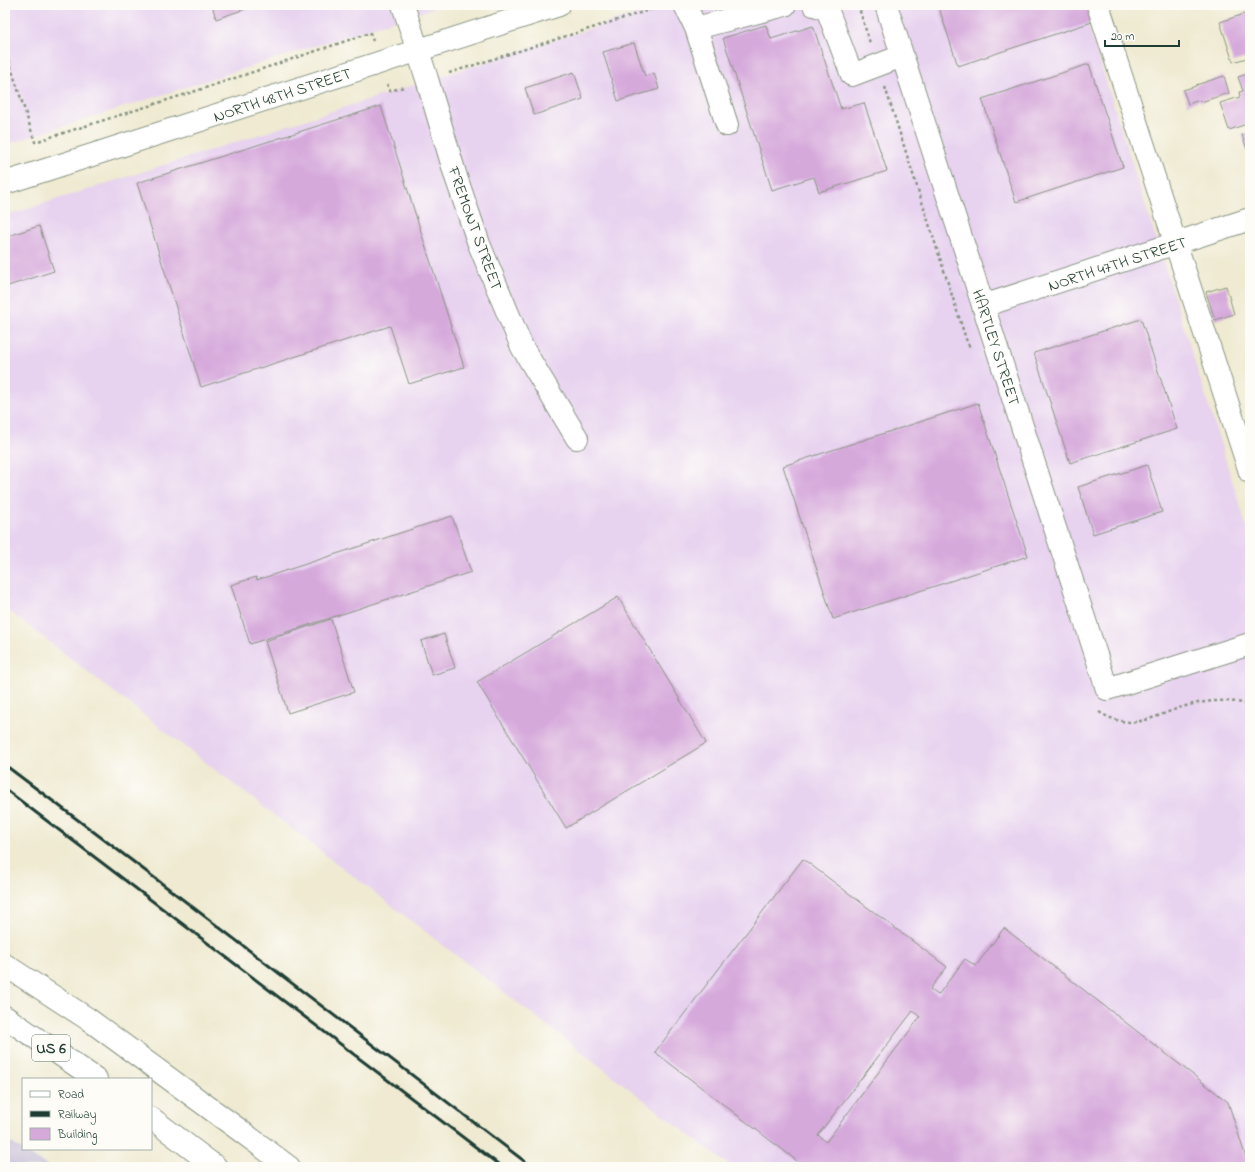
<svg xmlns="http://www.w3.org/2000/svg" width="1255" height="1172" viewBox="0 0 1255 1172" font-family="'Indie Flower',sans-serif">
<rect width="100%" height="100%" fill="#fdfcf7"/>
<filter id="ink" filterUnits="userSpaceOnUse"><feTurbulence type="fractalNoise" baseFrequency=".025" numOctaves="2"/><feDisplacementMap in="SourceGraphic" scale="8" xChannelSelector="R" yChannelSelector="G"/><feConvolveMatrix kernelMatrix="1 2 1 2 8 2 1 2 1" color-interpolation-filters="sRGB"/></filter>
<filter id="wash" filterUnits="userSpaceOnUse"><feTurbulence type="fractalNoise" baseFrequency=".012" numOctaves="4" result="noise"/><feDisplacementMap in="SourceGraphic" scale="16" xChannelSelector="R" yChannelSelector="G"/><feGaussianBlur stdDeviation="0.9" result="paint"/><feColorMatrix in="noise" values="0 0 0 0 0 0 0 0 0 0 0 0 0 0 0 0 0 1.4 0 .05"/><feComposite in="paint" operator="in"/></filter>
<g filter="url(#wash)">
<rect width="100%" height="100%" fill="#efead1"/>
<path fill="#e7d2ef" d="M 5,5 L 443,5 L 5,145 Z
M 664,5 L 1082,5 L 1250,537 L 1250,1167 L 731,1167 L 5,608 L 5,216 Z"/>
<path fill="#c8bfd8" d="M 5,1139 L 49,1167 L 5,1167 Z"/>
<g id="blocks">
<path fill="#d6a9db" fill-rule="evenodd" d="M 212,5 L 257,5 L 216,19 Z
M 938,5 L 1090,5 L 1095,21 L 958,66 Z
M 1250,12 L 1250,57 L 1233,62 L 1220,22 Z
M 766,25 L 771,39 L 813,26 L 841,109 L 864,103 L 887,171 L 819,192 L 814,177 L 772,190 L 723,38 Z
M 634,43 L 645,76 L 654,73 L 659,89 L 618,101 L 603,52 Z
M 1089,64 L 1123,167 L 1016,202 L 982,99 Z
M 574,72 L 583,99 L 534,115 L 525,88 Z
M 1250,73 L 1250,123 L 1229,130 L 1220,103 L 1240,97 L 1239,92 L 1243,91 L 1238,77 Z
M 1224,76 L 1229,93 L 1201,102 L 1200,100 L 1188,104 L 1183,90 L 1196,86 L 1196,85 Z
M 381,106 L 464,367 L 409,384 L 390,326 L 201,387 L 137,183 Z
M 1250,132 L 1250,158 L 1242,135 Z
M 39,226 L 54,271 L 5,287 L 5,237 Z
M 1226,286 L 1234,314 L 1215,320 L 1206,292 Z
M 1141,319 L 1177,429 L 1070,463 L 1034,353 Z
M 978,403 L 1028,556 L 833,619 L 783,466 Z
M 1147,465 L 1162,512 L 1093,534 L 1078,487 Z
M 452,516 L 471,572 L 250,644 L 231,585 L 256,577 L 257,580 Z
M 618,597 L 706,743 L 566,828 L 477,682 Z
M 331,619 L 354,692 L 288,713 L 265,641 Z
M 444,634 L 455,668 L 432,675 L 421,641 Z
M 803,859 L 947,967 L 930,989 L 938,995 L 965,959 L 976,966 L 1004,928 L 1228,1102 L 1249,1167 L 805,1167 L 655,1052 ZM 913,1011 L 920,1017 L 826,1142 L 818,1135 Z"/>
</g>
</g>
<g filter="url(#ink)">
<use href="#blocks" fill-opacity="0" stroke="#879482" stroke-width="1"/>
<g fill="none" stroke-linecap="round" stroke-linejoin="round">
<defs>
<path id="minor" d="M 403,5 L 427,79 L 456,177 L 479,244 L 522,347 L 577,438
M 685,5 L 696,28 L 785,5
M 814,5 L 827,9 L 852,75 L 902,56
M 886,5 L 1107,689 L 1250,644
M 1098,5 L 1250,472
M 696,28 L 727,125
M 983,306 L 1250,219"/>
<path id="major" d="M 5,183 L 559,5
M 5,965 L 88,1019 L 238,1129 L 289,1167
M 5,1017 L 96,1079
M 151,1118 L 216,1167"/>
</defs>
<use href="#minor" stroke="#879482" stroke-width="24"/>
<use href="#major" stroke="#879482" stroke-width="24"/>
<path stroke="#879482" stroke-width="2.5" stroke-dasharray="3 3" stroke-linecap="butt" d="M 858,5 L 870,43
M 5,49 L 35,142 L 202,89 L 370,33 L 373,41
M 449,73 L 662,6
M 387,84 L 390,91 L 404,87
M 885,87 L 966,339 L 970,348
M 1099,712 C 1135,734 1155,714 1189,705 C 1209,700 1231,699 1250,705"/>
<use href="#minor" stroke="#fff" stroke-width="22"/>
<use href="#major" stroke="#fff" stroke-width="22"/>
<path stroke="#1f3d34" stroke-width="3" d="M 5,765 L 135,863 L 532,1167
M 5,789 L 502,1167"/>
</g>
</g>
<g text-anchor="middle" stroke-width="3" stroke-linejoin="round" paint-order="stroke">
<rect fill="#fdfcf7" stroke="#62766e" stroke-width="1" x="32" y="1035" width="38" height="26" rx="3"/>
<g font-size="15" font-weight="bold" fill="#1f3d34">
<text x="51" y="1053">US 6</text>
</g>
<g font-size="16" fill="#1f3d34" stroke="#fdfcf7">
<text transform="translate(282 94) rotate(-18)" y="6">NORTH 48TH STREET</text>
<text transform="translate(476 228) rotate(70)" y="6">FREMONT STREET</text>
<text transform="translate(1117 263) rotate(-18)" y="6">NORTH 47TH STREET</text>
<text transform="translate(997 347) rotate(72)" y="6">HARTLEY STREET</text>
</g>
</g>
<rect width="1255" height="1172" fill="none" stroke="#fdfcf7" stroke-width="20"/>
<rect x="22" y="1078" width="130" height="72" fill="#fdfcf7" stroke="#a4b0a9"/>
<rect x="30" y="1091" width="20" height="6" fill="#ffffff" stroke="#a4b0a9"/>
<text x="58" y="1098" font-size="12" fill="#1f3d34">Road</text>
<rect x="30" y="1111" width="20" height="6" fill="#1f3d34" stroke="#a4b0a9"/>
<text x="58" y="1118" font-size="12" fill="#1f3d34">Railway</text>
<rect x="30" y="1128" width="20" height="12" fill="#d6a9db" stroke="#a4b0a9"/>
<text x="58" y="1138" font-size="12" fill="#1f3d34">Building</text>
<path d="M1105 40v6h74v-6" fill="none" stroke="#1f3d34" stroke-width="2"/>
<text x="1111" y="40" font-size="12" fill="#1f3d34" stroke="#fdfcf7" stroke-width="3" paint-order="stroke">20 m</text>
</svg>
